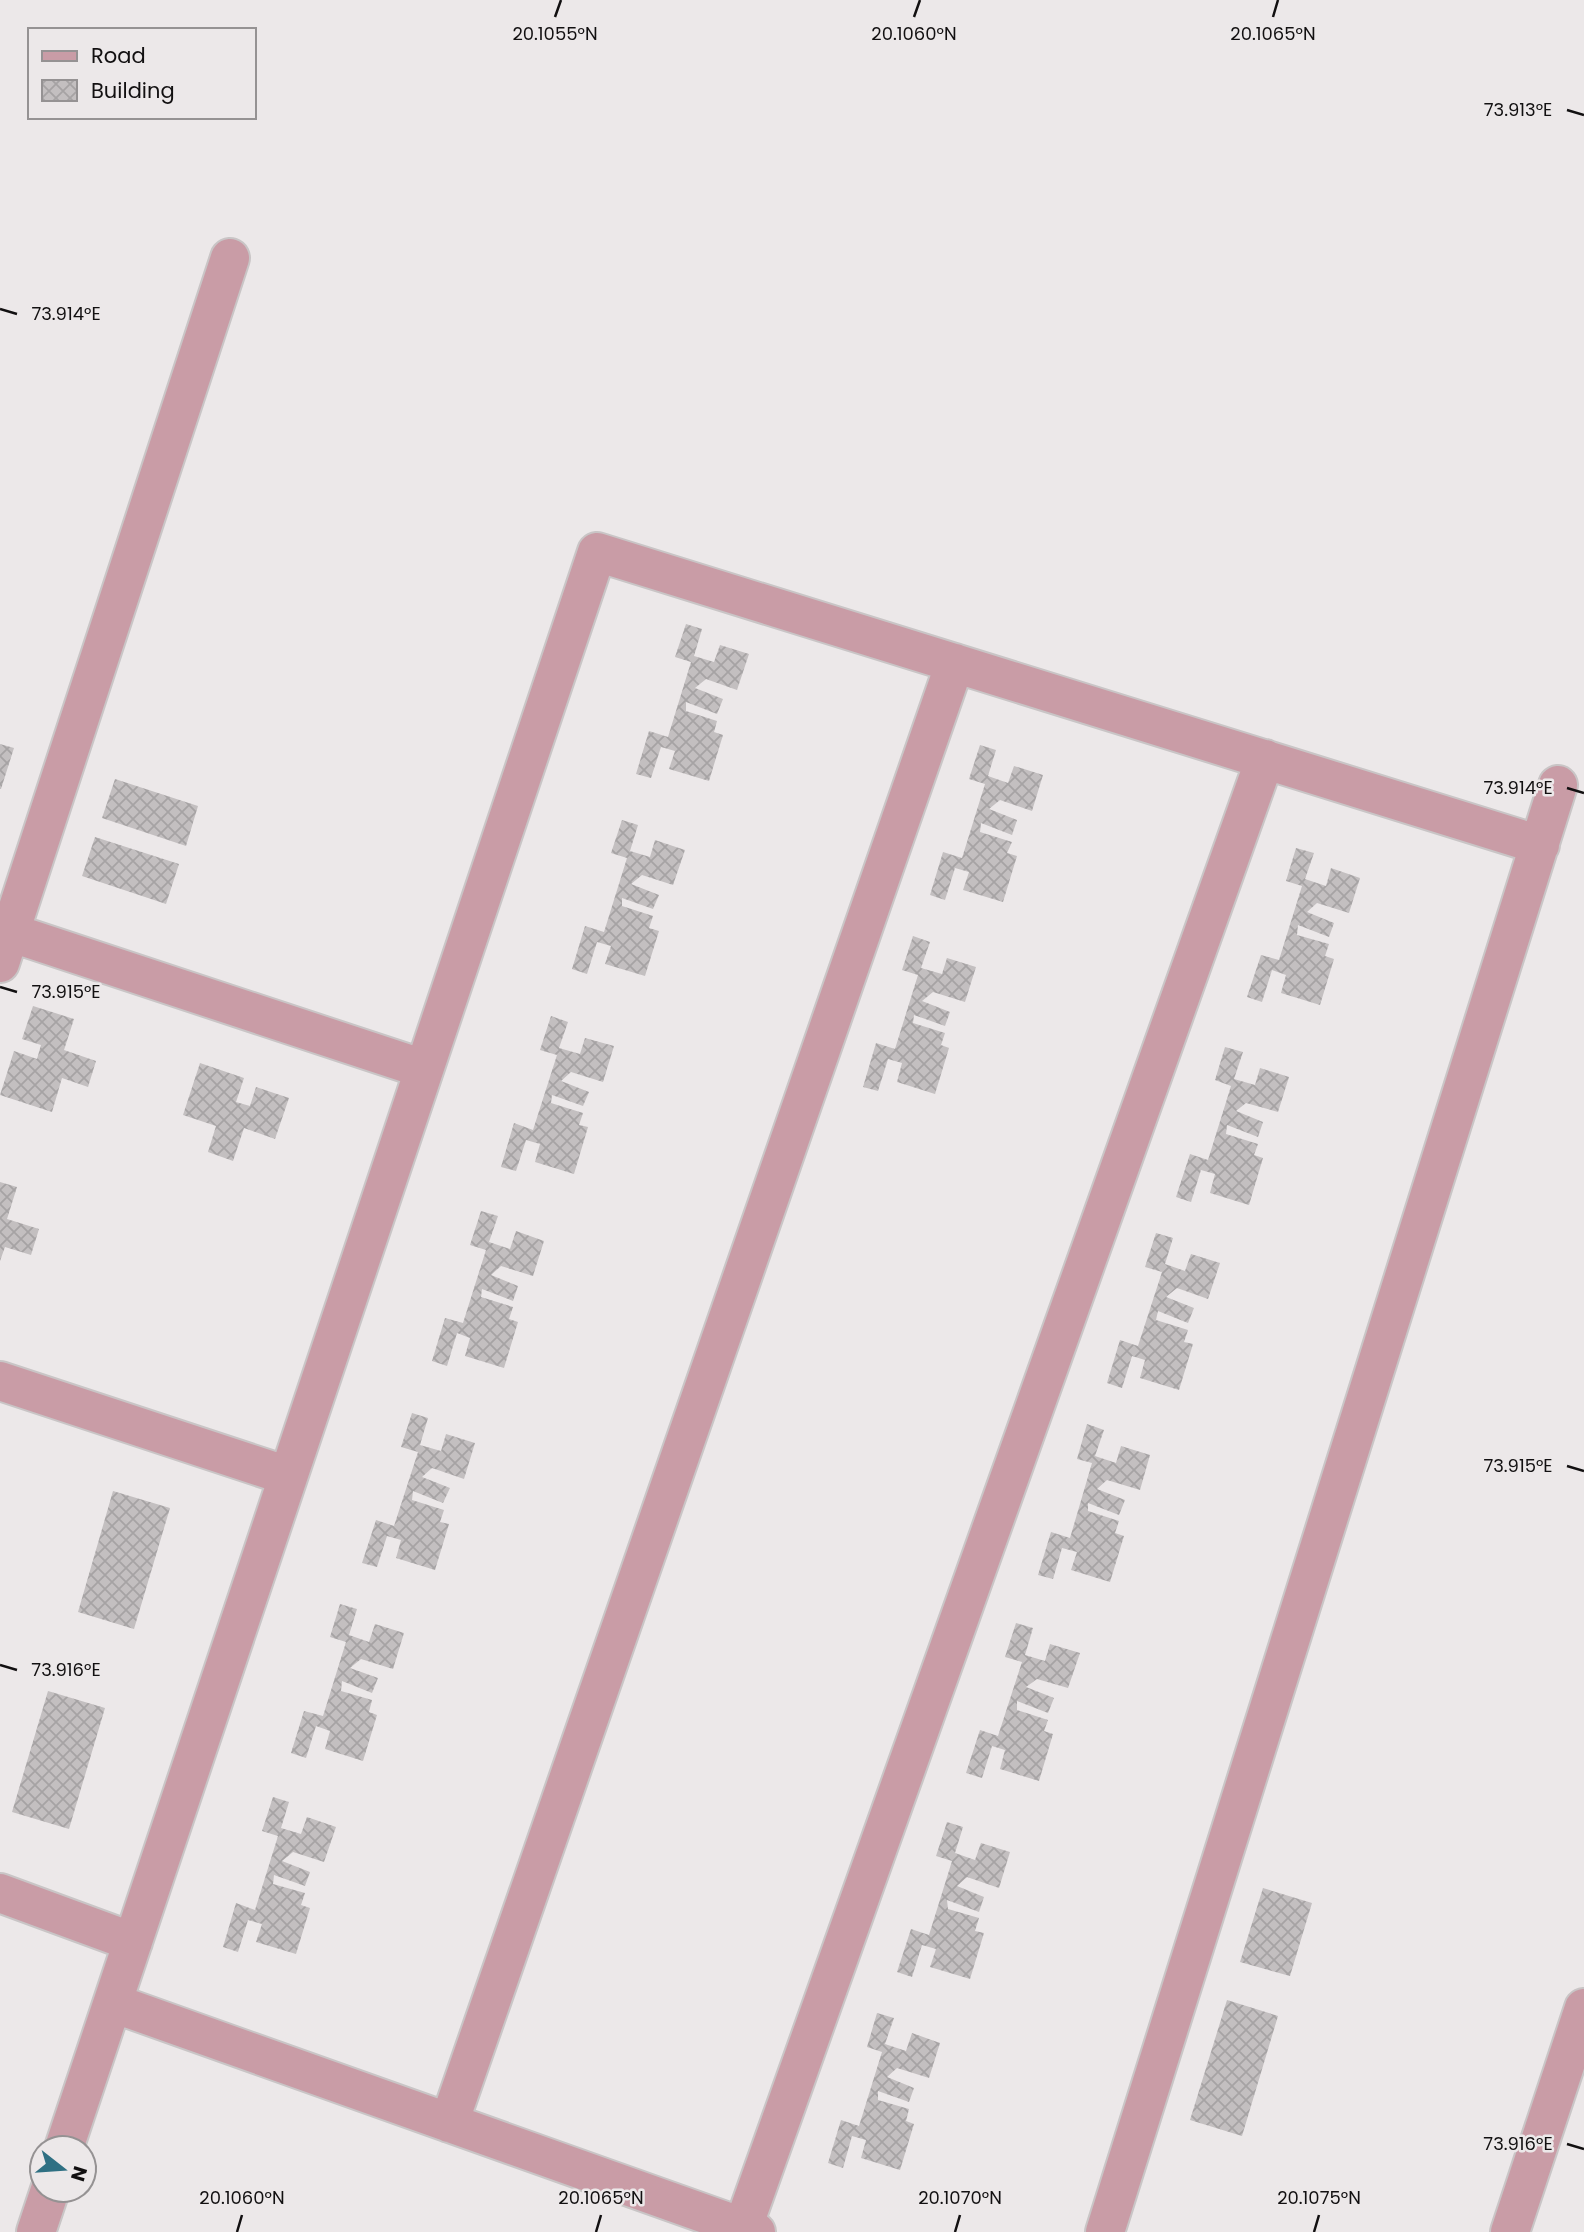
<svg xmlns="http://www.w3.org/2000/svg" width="1584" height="2232" viewBox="0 0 1584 2232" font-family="Poppins,sans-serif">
<defs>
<pattern id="building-cross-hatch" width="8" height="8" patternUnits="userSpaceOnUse" patternTransform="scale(1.75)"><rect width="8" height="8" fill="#c3bfc0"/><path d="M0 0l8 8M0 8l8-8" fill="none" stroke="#a6a3a4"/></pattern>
</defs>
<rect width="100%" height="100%" fill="#ece8e9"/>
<path fill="url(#building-cross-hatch)" d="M 686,624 L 702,629 L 694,656 L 714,662 L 720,645 L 749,654 L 737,690 L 706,679 L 695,688 L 723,699 L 717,714 L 686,702 L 686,711 L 717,721 L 714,732 L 723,735 L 709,781 L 669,769 L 675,751 L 661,747 L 651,778 L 636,774 L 649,731 L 668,737 L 691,662 L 675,657 Z
M 0,744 L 14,748 L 1,789 L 0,789 Z
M 980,745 L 996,750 L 988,776 L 1008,783 L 1014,766 L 1043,775 L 1032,811 L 1000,800 L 989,809 L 1017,820 L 1012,835 L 981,823 L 980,832 L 1012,842 L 1007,853 L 1017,856 L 1003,902 L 963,890 L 969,872 L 955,868 L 945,900 L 930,895 L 943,852 L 962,858 L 985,784 L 969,779 Z
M 115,779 L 198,806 L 186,846 L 102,818 Z
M 622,820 L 638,825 L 630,851 L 650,857 L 655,840 L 685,850 L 673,885 L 642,875 L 631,884 L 659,895 L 653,909 L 622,898 L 622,906 L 653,916 L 649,928 L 659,931 L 645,976 L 605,964 L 611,946 L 597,942 L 587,974 L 572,969 L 585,926 L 604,932 L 627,858 L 611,853 Z
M 95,837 L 179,864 L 166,904 L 82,876 Z
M 1296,848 L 1314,853 L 1305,879 L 1326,886 L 1331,868 L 1360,878 L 1349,913 L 1317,903 L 1307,912 L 1334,923 L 1329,937 L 1298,925 L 1297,935 L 1329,944 L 1325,956 L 1334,959 L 1320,1005 L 1281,993 L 1286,975 L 1272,970 L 1262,1002 L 1247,997 L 1261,955 L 1279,960 L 1302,886 L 1286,881 Z
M 913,936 L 930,942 L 921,968 L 942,974 L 947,958 L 976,967 L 965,1002 L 933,992 L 922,1001 L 950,1012 L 945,1026 L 914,1015 L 913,1023 L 945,1033 L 941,1045 L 949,1048 L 935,1094 L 897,1082 L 902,1063 L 888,1059 L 878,1091 L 863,1087 L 876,1043 L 895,1049 L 918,975 L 902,970 Z
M 33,1006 L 74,1019 L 64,1050 L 96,1061 L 88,1087 L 62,1078 L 52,1112 L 0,1095 L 14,1051 L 37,1059 L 41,1045 L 22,1039 Z
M 551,1016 L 568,1022 L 559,1048 L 580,1054 L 585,1038 L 614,1046 L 603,1082 L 571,1072 L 561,1081 L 589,1092 L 583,1106 L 552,1095 L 551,1103 L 583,1113 L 579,1125 L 588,1127 L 574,1174 L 535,1162 L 540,1144 L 526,1140 L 516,1171 L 501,1167 L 514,1123 L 533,1130 L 557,1055 L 540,1050 Z
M 1225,1047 L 1243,1052 L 1234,1079 L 1255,1085 L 1260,1068 L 1289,1077 L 1278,1112 L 1246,1103 L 1236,1111 L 1263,1122 L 1258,1137 L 1227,1125 L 1226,1134 L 1258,1144 L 1254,1155 L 1263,1158 L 1249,1205 L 1210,1193 L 1215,1174 L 1201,1170 L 1191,1202 L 1176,1197 L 1190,1154 L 1208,1160 L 1231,1086 L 1215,1080 Z
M 200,1063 L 244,1078 L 236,1102 L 250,1106 L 256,1087 L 289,1098 L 275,1139 L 244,1128 L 233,1161 L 208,1152 L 216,1126 L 183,1115 Z
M 0,1182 L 17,1187 L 7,1219 L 39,1229 L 31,1255 L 5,1247 L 0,1261 Z
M 481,1211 L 498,1216 L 489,1242 L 510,1249 L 516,1231 L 544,1241 L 533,1276 L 501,1266 L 491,1275 L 518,1286 L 513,1301 L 482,1289 L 481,1297 L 513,1307 L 509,1319 L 518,1322 L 504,1368 L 465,1356 L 470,1338 L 457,1333 L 447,1366 L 432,1361 L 445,1318 L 463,1323 L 486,1250 L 470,1245 Z
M 1156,1233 L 1173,1238 L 1165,1264 L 1185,1271 L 1191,1254 L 1220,1263 L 1208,1299 L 1177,1288 L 1166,1297 L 1194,1308 L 1188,1323 L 1158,1311 L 1156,1320 L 1188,1330 L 1184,1342 L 1193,1344 L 1179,1390 L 1140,1378 L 1145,1360 L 1132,1356 L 1122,1388 L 1107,1383 L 1120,1340 L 1138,1346 L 1162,1272 L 1145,1267 Z
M 412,1413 L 428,1418 L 420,1445 L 441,1451 L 446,1434 L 475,1443 L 464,1479 L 432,1468 L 422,1477 L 450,1488 L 443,1503 L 413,1491 L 412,1500 L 444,1510 L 440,1522 L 449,1524 L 435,1570 L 396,1558 L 401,1540 L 387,1536 L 377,1567 L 362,1563 L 376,1520 L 394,1526 L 418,1452 L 401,1447 Z
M 1087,1424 L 1104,1430 L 1095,1456 L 1116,1463 L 1121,1446 L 1150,1455 L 1140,1490 L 1107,1480 L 1097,1489 L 1125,1500 L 1119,1515 L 1088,1503 L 1088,1511 L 1119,1521 L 1115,1533 L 1124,1536 L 1110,1582 L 1071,1570 L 1077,1552 L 1062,1548 L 1053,1579 L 1038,1575 L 1051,1532 L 1070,1538 L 1092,1463 L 1077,1459 Z
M 113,1491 L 170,1508 L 134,1629 L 78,1612 Z
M 340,1604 L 357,1609 L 349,1635 L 369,1642 L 375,1624 L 404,1633 L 393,1669 L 361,1659 L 350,1668 L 378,1678 L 372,1693 L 342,1681 L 341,1691 L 372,1700 L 369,1712 L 377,1715 L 363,1761 L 325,1749 L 330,1731 L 316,1726 L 306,1758 L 291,1753 L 304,1711 L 323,1716 L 346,1642 L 330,1637 Z
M 1016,1623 L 1033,1628 L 1025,1655 L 1045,1661 L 1050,1644 L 1080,1653 L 1068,1688 L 1037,1679 L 1026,1687 L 1054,1698 L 1048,1713 L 1017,1701 L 1017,1710 L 1048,1720 L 1044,1731 L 1053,1734 L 1039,1781 L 1000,1769 L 1005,1750 L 992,1746 L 982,1778 L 966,1773 L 980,1730 L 998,1736 L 1022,1662 L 1005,1657 Z
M 48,1691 L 105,1708 L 69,1829 L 12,1812 Z
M 273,1797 L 289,1802 L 281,1828 L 301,1834 L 307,1817 L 336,1827 L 324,1862 L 293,1852 L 282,1861 L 310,1872 L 305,1886 L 274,1875 L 273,1884 L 305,1893 L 301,1905 L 310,1908 L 296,1954 L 256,1942 L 262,1924 L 248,1920 L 238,1952 L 223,1947 L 236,1903 L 255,1910 L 278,1836 L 262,1831 Z
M 947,1822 L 963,1827 L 955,1853 L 975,1860 L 981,1843 L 1010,1852 L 999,1888 L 967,1877 L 957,1886 L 984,1897 L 979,1912 L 947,1900 L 948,1909 L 979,1918 L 975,1931 L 984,1933 L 970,1979 L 930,1967 L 936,1949 L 922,1945 L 912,1977 L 897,1972 L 911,1929 L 929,1935 L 952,1861 L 936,1856 Z
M 1263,1888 L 1312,1903 L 1290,1976 L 1240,1962 Z
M 1227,2000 L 1278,2016 L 1242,2136 L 1190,2120 Z
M 877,2013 L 894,2018 L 885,2044 L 906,2051 L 912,2033 L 940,2043 L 929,2078 L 897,2068 L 887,2077 L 914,2088 L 909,2102 L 878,2091 L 878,2100 L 909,2109 L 906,2121 L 914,2124 L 900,2170 L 861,2158 L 866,2140 L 852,2136 L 843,2168 L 828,2163 L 841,2120 L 859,2126 L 882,2052 L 867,2047 Z"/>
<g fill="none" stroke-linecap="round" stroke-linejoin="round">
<defs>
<path id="minor" d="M 0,929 L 424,1069
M 0,963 L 230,258
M 0,1381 L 288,1476
M 0,1893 L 133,1942
M 113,2003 L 756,2232
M 449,2123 L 955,663
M 64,2148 L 597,552 L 1540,845
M 743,2227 L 1265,759
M 36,2232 L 50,2190
M 1105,2232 L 1558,785
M 1510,2232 L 1584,2008"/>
</defs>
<use href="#minor" stroke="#c9c5c6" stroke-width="42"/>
<use href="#minor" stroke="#c99ca6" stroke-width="38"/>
</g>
<path fill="none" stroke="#121011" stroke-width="2.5" d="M 555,17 L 561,0M 914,17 L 920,0M 1273,17 L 1278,0M 1567,110 L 1584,115M 0,309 L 17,314M 1567,788 L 1584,793M 0,987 L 17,992M 1567,1466 L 1584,1471M 0,1665 L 17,1670M 1567,2144 L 1584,2149M 237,2232 L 242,2215M 596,2232 L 601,2215M 955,2232 L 960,2215M 1314,2232 L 1319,2215"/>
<g font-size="18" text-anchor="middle" fill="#121011" stroke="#ece8e9" stroke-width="5" stroke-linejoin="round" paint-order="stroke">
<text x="555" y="40">20.1055°N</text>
<text x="914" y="40">20.1060°N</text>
<text x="1273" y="40">20.1065°N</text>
<text x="1518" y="116">73.913°E</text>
<text x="66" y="320">73.914°E</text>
<text x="1518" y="794">73.914°E</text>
<text x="66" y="998">73.915°E</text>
<text x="1518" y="1472">73.915°E</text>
<text x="66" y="1676">73.916°E</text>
<text x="1518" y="2150">73.916°E</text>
<text x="242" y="2204">20.1060°N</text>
<text x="601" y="2204">20.1065°N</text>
<text x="960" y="2204">20.1070°N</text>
<text x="1319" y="2204">20.1075°N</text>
</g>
<rect x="28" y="28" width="228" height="91" fill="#ece8e9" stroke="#959293" stroke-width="2"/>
<rect x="42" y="51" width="35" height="10" fill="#c99ca6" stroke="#959293" stroke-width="2"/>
<text x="91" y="63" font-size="21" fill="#121011">Road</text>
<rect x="42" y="80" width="35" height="21" fill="url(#building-cross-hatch)" stroke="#959293" stroke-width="2"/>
<text x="91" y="98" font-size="21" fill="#121011">Building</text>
<g transform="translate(63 2169) rotate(107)"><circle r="33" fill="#ece8e9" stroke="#959293" stroke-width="2"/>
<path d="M0-5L12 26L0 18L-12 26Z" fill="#2f7083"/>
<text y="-10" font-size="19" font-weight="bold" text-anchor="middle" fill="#121011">N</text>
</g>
</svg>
